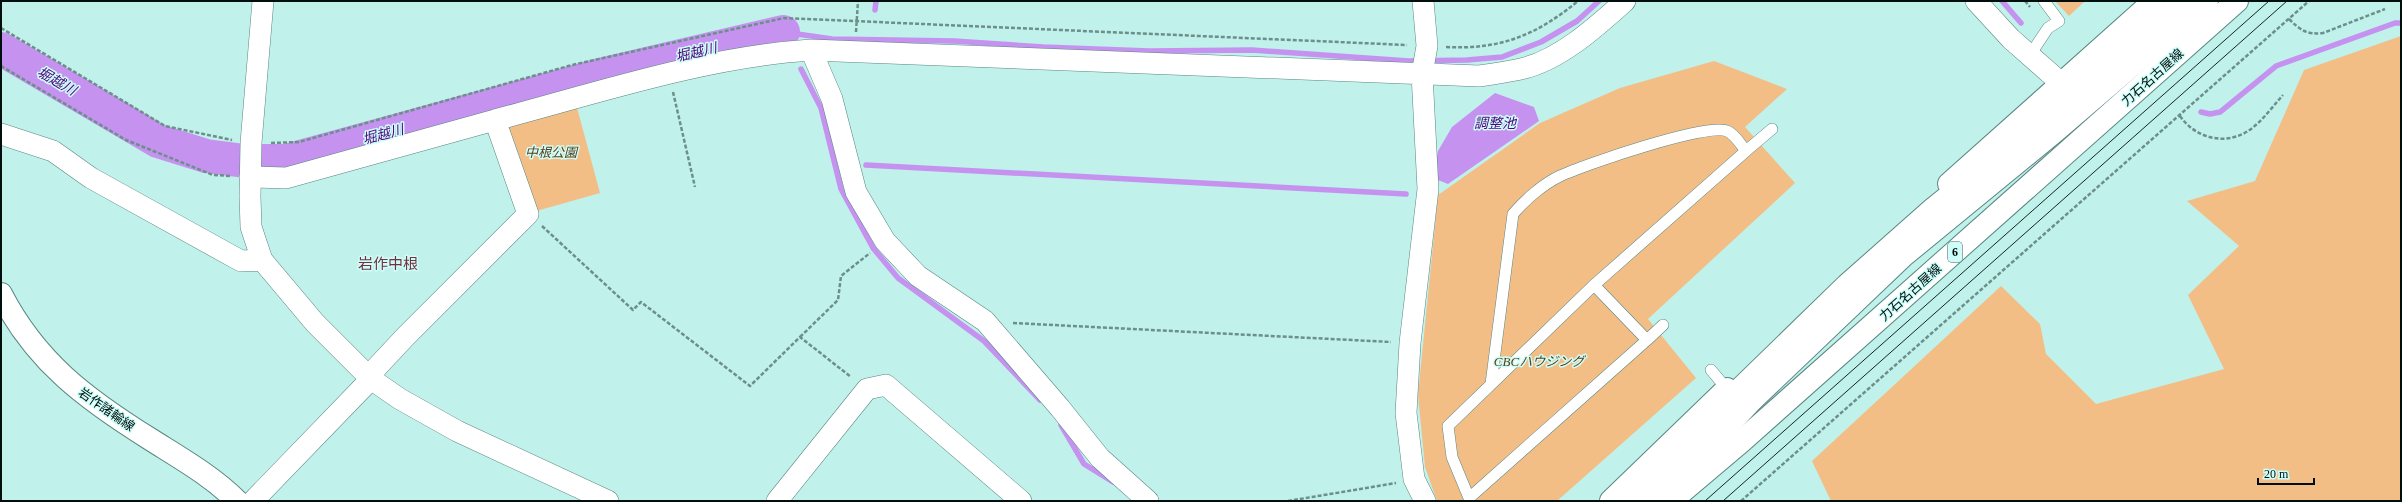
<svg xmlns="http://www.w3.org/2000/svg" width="2402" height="502" viewBox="0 0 2402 502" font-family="'Times New Roman','Noto Sans JP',serif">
<rect width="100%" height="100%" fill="#c0f1eb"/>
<path fill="#f3be86" d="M 2055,1 L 2085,1 L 2069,16 Z
M 2401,36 L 2401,501 L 1831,501 L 1812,461 L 2001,286 L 2040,324 L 2046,354 L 2096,404 L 2224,369 L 2188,295 L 2239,246 L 2187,201 L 2255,181 L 2304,70 Z
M 1714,61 L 1787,89 L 1745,127 L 1795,183 L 1648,319 L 1696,378 L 1557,501 L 1437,501 L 1425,467 L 1418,395 L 1438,195 L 1540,123 L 1620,88 Z
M 576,104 L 600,193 L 533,212 L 501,123 Z"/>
<path fill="#c592f0" d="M 1495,93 L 1534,107 L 1539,121 L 1448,184 L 1433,178 L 1438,151 L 1452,127 Z"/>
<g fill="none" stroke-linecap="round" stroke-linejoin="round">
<path stroke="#c592f0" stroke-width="5.5" d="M 2002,1 L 2021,23
M 875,10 L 876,1
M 783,32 L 832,39 L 954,41 L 1043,47 L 1149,51 L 1252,50 L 1409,61 L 1467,60 L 1502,57 L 1541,42 L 1577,21 L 1599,1
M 801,69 L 821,108 L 841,189 L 873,248 L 898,278 L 984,341 L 1040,400
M 2201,112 L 2210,114 L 2220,112 L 2276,66 L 2395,23 L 2401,23
M 866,165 L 1406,194
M 1061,425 L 1084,464 L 1113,482"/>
<path stroke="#c592f0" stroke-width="34" d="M 1,49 L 158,141 L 206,156 L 245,161 L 286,161 L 604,74 L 783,32"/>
<defs>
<path id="service" d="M 2030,55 L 2048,28 L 2059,21 L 2044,1
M 1746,151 L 1772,129
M 1647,340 L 1663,325
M 1711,370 L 1727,389
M 1491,384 L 1513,214 C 1525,200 1543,184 1560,176 C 1583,165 1709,122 1727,131 C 1735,134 1741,145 1746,151 L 1594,285 L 1448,426 L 1452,457 L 1469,498 L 1647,340 L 1594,285"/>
<path id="minor" d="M 263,1 L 251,143 L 250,196 L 251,227 L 262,260 L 315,323 L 371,379 L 400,399 L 457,431 L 608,501
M 1423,1 L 1427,46 L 1422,74 L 1428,189 L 1410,343 L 1406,413 L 1414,479 L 1425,501
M 1976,1 L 2011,39 L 2061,83
M 811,50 L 832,99 L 856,192 L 885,241 L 918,276 L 985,321 L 1060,408 L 1100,458 L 1148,501
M 495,120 C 597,93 705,57 811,50 L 1479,76 C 1493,74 1507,72 1521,69 C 1560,60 1596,27 1625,1
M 1,134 L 53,151 L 91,178 L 241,261 L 262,260
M 250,177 L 286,178 L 495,120 L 528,214 L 406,336 L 376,368 L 371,379 L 253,501
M 777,501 L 867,389 L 886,385 L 1021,501"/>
<path id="secondary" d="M 1,294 C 36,362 86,399 150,439 C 180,458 212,476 237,501"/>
<path id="primary" d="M 1949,184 L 2154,1
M 1611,501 L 1727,389
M 1671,501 L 1743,440 L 2237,1"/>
<path id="motorway" d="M 1635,501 L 1739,390 L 1847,285 L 1934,208 L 2075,95 L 2183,1
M 1657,501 L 1752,400 L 1903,256 L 2053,133 L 2207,1"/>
</defs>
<use href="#service" stroke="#588682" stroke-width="12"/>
<use href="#minor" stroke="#588682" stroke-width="22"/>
<use href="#secondary" stroke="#588682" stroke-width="24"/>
<use href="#primary" stroke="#588682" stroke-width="24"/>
<use href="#motorway" stroke="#588682" stroke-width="24"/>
<path stroke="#6d8f8a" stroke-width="2.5" stroke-dasharray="4 2" stroke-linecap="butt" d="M 2025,1 L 2030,7
M 2289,19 C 2300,30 2307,35 2323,33 L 2385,9
M 1,28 L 165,126 L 232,140
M 856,32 L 858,1
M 1446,47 C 1500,50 1537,35 1578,1
M 1,66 L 126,140 L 213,175 L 232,176
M 673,92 L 695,187
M 2180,116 C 2195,138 2225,146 2248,131 C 2262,122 2272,107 2283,95
M 271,143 L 299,142 L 572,65 L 784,18 L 1407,45
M 542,226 L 633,310 L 641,302 L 750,386 L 800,337 L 851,377
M 1013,323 L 1391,342
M 800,337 L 838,300 L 841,276 L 870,253
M 1288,501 L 1396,483
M 1741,501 L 2309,1"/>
<use href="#service" stroke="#fff" stroke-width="11"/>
<use href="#minor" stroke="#fff" stroke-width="21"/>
<use href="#secondary" stroke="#fff" stroke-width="22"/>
<use href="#primary" stroke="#fff" stroke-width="22"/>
<use href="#motorway" stroke="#fff" stroke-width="22"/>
<path stroke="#142624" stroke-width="1" d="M 1705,501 L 2269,1
M 1723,501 L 2287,1"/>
</g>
<g text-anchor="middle" stroke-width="3" stroke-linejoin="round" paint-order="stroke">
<rect fill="#cdfef9" stroke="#3e5754" stroke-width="1" x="1948" y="242" width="14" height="20" rx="3"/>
<g font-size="12" font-weight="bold" fill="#000f0d">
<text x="1955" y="256">6</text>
</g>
<g font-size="13" fill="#000f0d" stroke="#cdfef9">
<text transform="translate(2152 77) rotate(-42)" y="5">力石名古屋線</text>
<text transform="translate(1910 292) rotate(-42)" y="5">力石名古屋線</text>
<text transform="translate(107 409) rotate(35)" y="5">岩作諸輪線</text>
</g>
<g font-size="13" font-style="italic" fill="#5c3c16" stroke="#cdfef9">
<text x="551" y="157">中根公園</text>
<text x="1539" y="366">CBCハウジング</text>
</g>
<g font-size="14" font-style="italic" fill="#52057b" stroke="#cdfef9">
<text transform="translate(696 52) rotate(-13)" y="5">堀越川</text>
<text transform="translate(57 81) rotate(30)" y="5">堀越川</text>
<text x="1495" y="128">調整池</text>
<text transform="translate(383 134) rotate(-15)" y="5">堀越川</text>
</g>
<g font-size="15" fill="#752f3f" stroke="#cdfef9">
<text x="388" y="269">岩作中根</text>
</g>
</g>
<rect width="2402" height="502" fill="none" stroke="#000f0d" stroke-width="4"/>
<path d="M2258 478v6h56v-6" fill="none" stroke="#000f0d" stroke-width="2"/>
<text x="2264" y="478" font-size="12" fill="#000f0d" stroke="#cdfef9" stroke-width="3" paint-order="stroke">20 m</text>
</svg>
